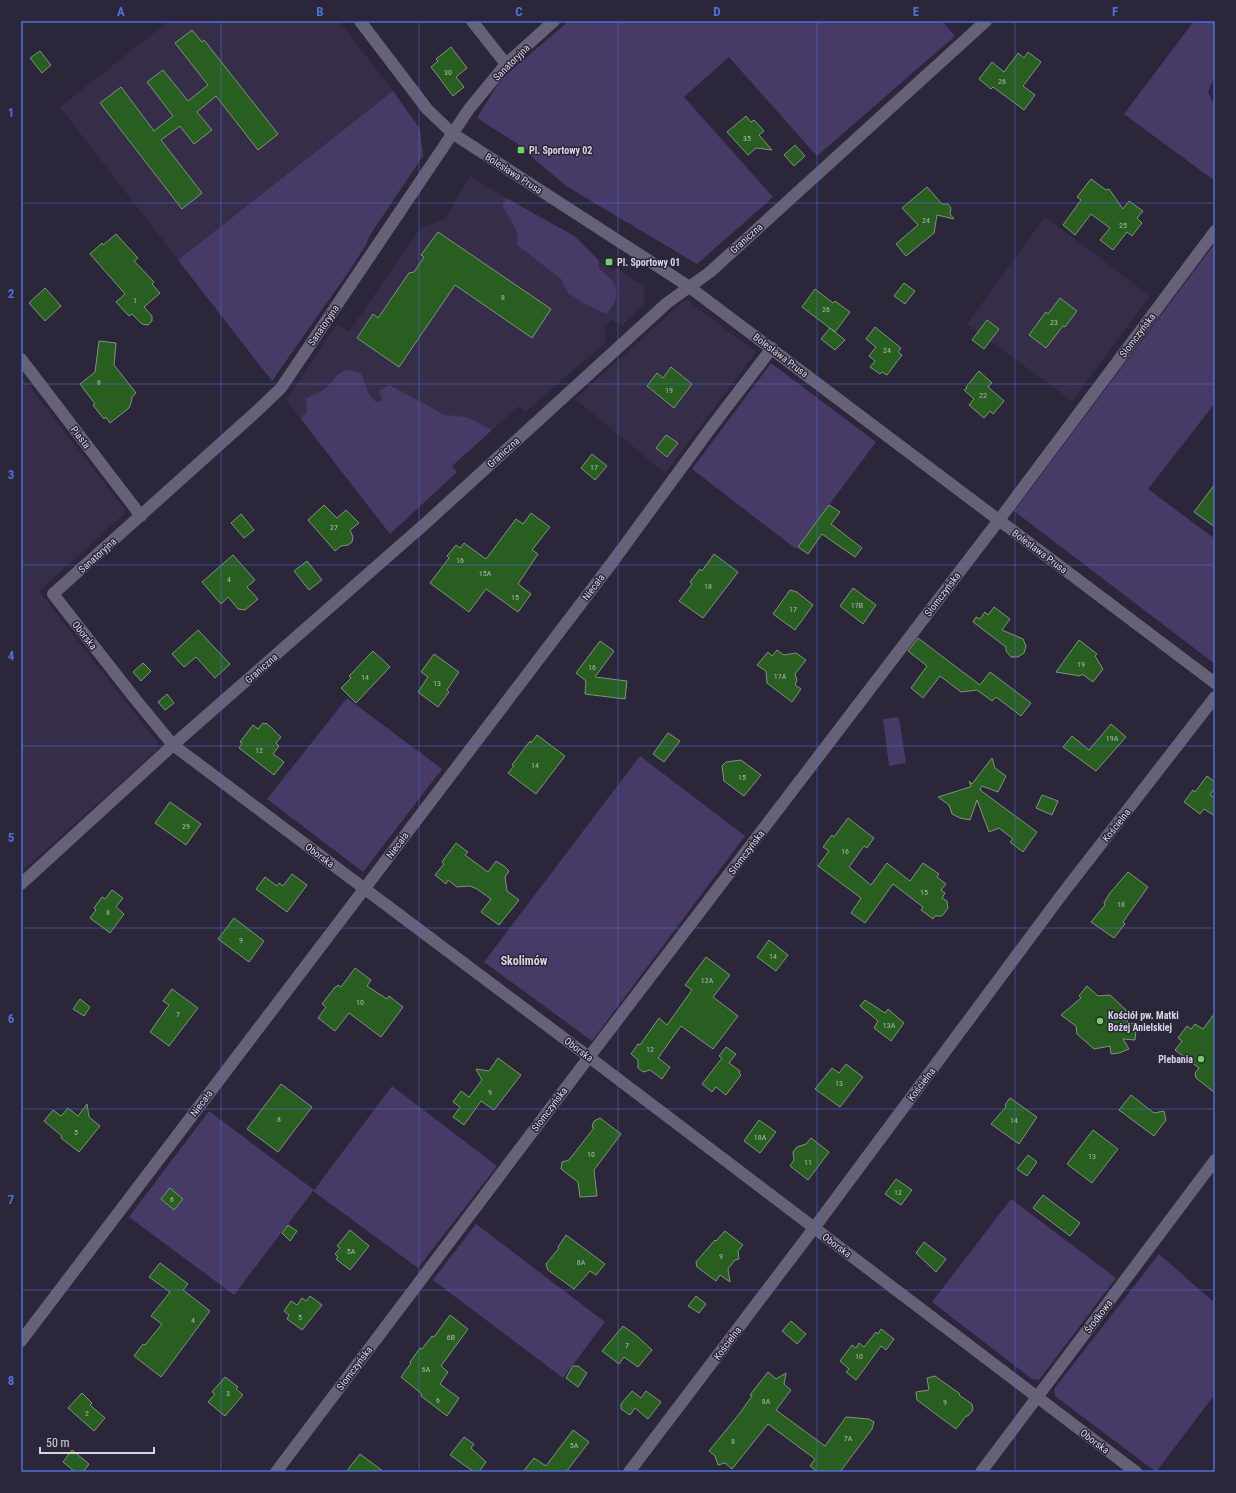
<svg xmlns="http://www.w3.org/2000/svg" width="1236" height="1493" viewBox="0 0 1236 1493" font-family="'Roboto Condensed',sans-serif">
<rect width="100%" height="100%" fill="#2c263b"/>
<path fill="#362e49" d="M 169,21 L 339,21 L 393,91 L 178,260 L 60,107 Z
M 470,176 L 506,198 L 576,237 L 599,261 L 614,271 L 616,268 L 645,287 L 643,305 L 623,325 L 611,320 L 605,328 L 606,342 L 525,412 L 519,406 L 492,430 L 452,466 L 457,472 L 390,534 L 286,400 L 337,324 L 349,332 L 421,227 L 445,219 Z
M 1045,217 L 1150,296 L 1072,401 L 967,324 Z
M 686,299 L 756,352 L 665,473 L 575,399 Z
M 21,376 L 124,508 L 123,515 L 39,591 L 158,743 L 157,750 L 21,872 Z"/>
<path fill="#473a67" d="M 569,21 L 942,21 L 955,36 L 817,156 L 729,57 L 684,97 L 773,197 L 697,264 L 566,186 L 533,158 L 529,151 L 477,118 L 501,79 Z
M 1194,21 L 1215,21 L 1215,76 L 1208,92 L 1215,107 L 1215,181 L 1124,114 Z
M 393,91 L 420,129 L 423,156 L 370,235 L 366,245 L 347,274 L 272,381 L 178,260 Z
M 506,198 L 576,237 L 599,261 L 599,269 C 604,273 613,279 615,285 C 619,296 614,306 606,314 L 587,305 L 568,293 L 561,279 L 517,245 L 518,233 L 502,205 Z
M 1215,243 L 1215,403 L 1148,489 L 1215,539 L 1215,664 L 1014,511 Z
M 771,363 L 876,442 L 796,549 L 692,469 Z
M 347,370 C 365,372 361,375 367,389 C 368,394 373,398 376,402 L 380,402 L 382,397 L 379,391 L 389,385 L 445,415 L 467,417 L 492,430 L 452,466 L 457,472 L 390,534 L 301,419 L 307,411 L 306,399 C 313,394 322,392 328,386 C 335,380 337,372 347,370 Z
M 347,698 L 442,769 L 363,872 L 267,799 Z
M 899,717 L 906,763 L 889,766 L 883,719 Z
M 640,756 L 745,836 L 592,1041 L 484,962 Z
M 392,1086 L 497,1166 L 418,1268 L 313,1191 L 234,1295 L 129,1217 L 209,1111 L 314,1190 Z
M 1011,1199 L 1116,1278 L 1039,1380 L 1032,1379 L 932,1302 Z
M 476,1224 L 605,1322 L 563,1378 L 433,1280 Z
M 1159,1254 L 1215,1303 L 1215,1394 L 1156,1472 L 1055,1396 L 1054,1389 Z"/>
<path fill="#285f20" stroke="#80927d" d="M 192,30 L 202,42 L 204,40 L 278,134 L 258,150 L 216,96 L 197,112 L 212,130 L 194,144 L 180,126 L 161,140 L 202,193 L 182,209 L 100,103 L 121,87 L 154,131 L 173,116 L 147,82 L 163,70 L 188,101 L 208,85 L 175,43 Z
M 451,47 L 467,68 L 456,77 L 464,87 L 453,96 L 431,67 L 438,61 L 436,59 Z
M 40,51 L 51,65 L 42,73 L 30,58 Z
M 1028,52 L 1041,62 L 1023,86 L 1035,95 L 1024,110 L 993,87 L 991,89 L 979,79 L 992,62 L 1004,72 L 1018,53 L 1024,58 Z
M 746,116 L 751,122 L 754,120 L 764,131 L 759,135 L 772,150 L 756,148 L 748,155 L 727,132 Z
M 795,145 L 805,156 L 794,166 L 784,155 Z
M 1091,179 L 1106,190 L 1109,189 L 1123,209 L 1129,201 L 1143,211 L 1137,218 L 1142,223 L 1132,236 L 1127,232 L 1113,250 L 1100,240 L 1110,228 L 1091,214 L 1075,235 L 1063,225 L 1081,200 L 1077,197 Z
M 927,187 L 942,204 L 948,204 L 951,208 L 950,214 L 954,219 L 937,215 L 934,233 L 906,256 L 896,244 L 918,225 L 902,208 Z
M 438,232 L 551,309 L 532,338 L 455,285 L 399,367 L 357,338 L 373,314 L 378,318 L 409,273 L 414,272 L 424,257 L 421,255 Z
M 116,234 L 138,258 L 134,261 L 154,282 L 152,284 L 160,293 L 144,307 L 152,316 L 152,321 L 148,325 L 142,324 L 132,314 L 129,316 L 116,302 L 125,294 L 90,254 L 102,243 L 103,245 Z
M 904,283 L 915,291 L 905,304 L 894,296 Z
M 45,288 L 61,306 L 45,321 L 29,303 Z
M 815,289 L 833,303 L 835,301 L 850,312 L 835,332 L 802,307 Z
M 1060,298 L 1077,311 L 1065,327 L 1063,326 L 1046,348 L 1029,335 L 1045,313 L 1046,312 L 1048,314 Z
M 987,320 L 999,329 L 984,349 L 972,340 Z
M 875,327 L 901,348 L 898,352 L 902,355 L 887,375 L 882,372 L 880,374 L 870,367 L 875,361 L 869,356 L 876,347 L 866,339 Z
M 830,328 L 845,340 L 835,350 L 821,339 Z
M 99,341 L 116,343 L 114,365 L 136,393 L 132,397 L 131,403 L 129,408 L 110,423 L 106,417 L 104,419 L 96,409 L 93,405 L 95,404 L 80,384 L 95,372 Z
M 671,367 L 692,384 L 674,408 L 647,386 L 657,373 L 663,378 Z
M 979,371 L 992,383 L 988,387 L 1004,401 L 993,414 L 990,411 L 984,418 L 969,405 L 974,399 L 964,390 L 967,388 L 966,387 Z
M 666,435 L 678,443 L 667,457 L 656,448 Z
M 592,454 L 607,466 L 595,480 L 581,468 Z
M 1215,484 L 1215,527 L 1194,512 Z
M 324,505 L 337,518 L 346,510 L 359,523 L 350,530 L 353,537 L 352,542 L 348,545 L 341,546 L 335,551 L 308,520 Z
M 829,505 L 840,512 L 831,524 L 862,548 L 855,557 L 822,534 L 808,554 L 798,547 Z
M 531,513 L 550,527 L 532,550 L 538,554 L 518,584 L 531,594 L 518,612 L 486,589 L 469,612 L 430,583 L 449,558 L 447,556 L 456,545 L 460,548 L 464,543 L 486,559 L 516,519 L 523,524 Z
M 241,514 L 254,530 L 244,538 L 231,523 Z
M 714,554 L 738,572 L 703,618 L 679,601 L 692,584 L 690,582 L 700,569 L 702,571 Z
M 233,555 L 255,580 L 247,587 L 258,599 L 245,610 L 238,609 L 228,597 L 221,604 L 202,582 Z
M 307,561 L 322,580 L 309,590 L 294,571 Z
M 853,588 L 876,605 L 863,624 L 840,606 Z
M 790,590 L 797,592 L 813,605 L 795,630 L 773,614 Z
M 994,607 L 1010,619 L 1002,630 L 1023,639 L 1026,646 L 1024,653 L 1018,657 L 1011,657 L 1006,651 L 1006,647 L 973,622 L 976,617 L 980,619 L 985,612 L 988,615 Z
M 198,630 L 230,664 L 215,678 L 196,657 L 184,667 L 172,654 Z
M 918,638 L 980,685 L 990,672 L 1031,703 L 1021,716 L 996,697 L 992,701 L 977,690 L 961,692 L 940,676 L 923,698 L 911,688 L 927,666 L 908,651 Z
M 1079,640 L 1097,654 L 1095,656 L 1103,669 L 1093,682 L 1082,674 L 1080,676 L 1056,672 Z
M 600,641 L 614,651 L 595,677 L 627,681 L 625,699 L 585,694 L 586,681 L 576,673 Z
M 777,650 L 784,655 L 796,653 L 806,660 L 795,674 L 797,680 L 795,685 L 801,689 L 792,702 L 767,683 L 766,671 L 757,665 L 768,652 L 772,656 Z
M 373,651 L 390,667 L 356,703 L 341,688 L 351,678 L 349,676 Z
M 434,654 L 459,672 L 447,690 L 449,692 L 438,707 L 418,692 L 428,677 L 421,672 Z
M 143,663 L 151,671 L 141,681 L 133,672 Z
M 167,694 L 174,703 L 165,710 L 158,702 Z
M 263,723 L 265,724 L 266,723 L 275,731 L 275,732 L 281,737 L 276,743 L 279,746 L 273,754 L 284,762 L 274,775 L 239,748 L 242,743 L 240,742 L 253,725 L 258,729 Z
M 1111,724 L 1126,737 L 1096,771 L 1063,747 L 1072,736 L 1089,750 Z
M 668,733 L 680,741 L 664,762 L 653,754 Z
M 537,735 L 565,756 L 536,794 L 508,773 L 514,766 L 512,765 L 530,741 L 531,743 Z
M 992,758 L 995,768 L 1006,776 L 998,792 L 982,786 L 980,790 L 1037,832 L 1023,852 L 1010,842 L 1013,839 L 999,828 L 989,832 L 977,800 L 970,820 L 960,818 L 952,814 L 949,805 L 938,797 L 970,787 L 971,786 L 969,781 L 972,784 Z
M 741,760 L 761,775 L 744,796 L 724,781 L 722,766 L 726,762 Z
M 1207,776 L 1215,782 L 1215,788 L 1210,795 L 1215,798 L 1215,816 L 1204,809 L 1200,814 L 1184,802 L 1193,790 L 1195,792 Z
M 1042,795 L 1058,801 L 1052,815 L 1036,808 Z
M 170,802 L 201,824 L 186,845 L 155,823 Z
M 848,818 L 874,838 L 867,848 L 864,846 L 849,867 L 871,885 L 887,863 L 910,881 L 923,863 L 939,874 L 937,877 L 946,884 L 941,890 L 945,893 L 942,898 L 947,901 L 948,908 L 942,916 L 935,916 L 933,919 L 921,910 L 923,907 L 893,884 L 865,923 L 851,913 L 861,898 L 818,866 L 829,851 L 823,847 L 832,835 L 834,837 Z
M 456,843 L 468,852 L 465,855 L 488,872 L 496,861 L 504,866 L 509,871 L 505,877 L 507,891 L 519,900 L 499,925 L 481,912 L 491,899 L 477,889 L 470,886 L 457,887 L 448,880 L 446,884 L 435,875 L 444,864 L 442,862 Z
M 1128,872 L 1148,887 L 1123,922 L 1125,924 L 1114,938 L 1091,922 L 1105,905 L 1104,903 L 1110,893 Z
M 292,874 L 307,885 L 287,912 L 256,889 L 265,877 L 277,886 L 279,883 L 283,886 Z
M 112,890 L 123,898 L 116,907 L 124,914 L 110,933 L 90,918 L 96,910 L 94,908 L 102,897 L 105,899 Z
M 234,918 L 264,941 L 249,962 L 218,939 Z
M 769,940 L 788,955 L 776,971 L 757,957 Z
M 706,957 L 730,975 L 713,997 L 738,1016 L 713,1049 L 681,1026 L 658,1058 L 670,1067 L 662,1079 L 650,1070 L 643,1072 L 638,1068 L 638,1060 L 631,1054 L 638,1044 L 640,1045 L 659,1018 L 667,1025 L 692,990 L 685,985 Z
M 355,968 L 371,980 L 367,986 L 387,999 L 389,996 L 403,1007 L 381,1037 L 349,1013 L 335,1031 L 318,1018 L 326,1007 L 322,1004 L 335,987 L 336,987 L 338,985 L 341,987 Z
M 1087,986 L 1098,996 L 1110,995 L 1126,1010 L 1128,1024 L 1134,1023 L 1136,1030 L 1135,1040 L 1123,1039 L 1129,1049 L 1119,1053 L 1111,1054 L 1110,1046 L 1094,1049 L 1077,1034 L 1076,1026 L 1061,1015 L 1081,998 L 1079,996 Z
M 172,989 L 198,1008 L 169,1046 L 150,1032 L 169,1005 L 163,1001 Z
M 80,999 L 90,1007 L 84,1016 L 73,1009 Z
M 865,1000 L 885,1013 L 888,1009 L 904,1023 L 891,1041 L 874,1028 L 878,1021 L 860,1006 Z
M 1215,1013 L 1215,1093 L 1196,1078 L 1195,1073 L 1199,1068 L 1175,1050 L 1182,1041 L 1178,1038 L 1187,1026 L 1191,1029 L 1195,1024 L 1203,1029 Z
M 726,1047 L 736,1054 L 729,1063 L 740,1071 L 739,1073 L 741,1075 L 726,1095 L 716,1087 L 712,1092 L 702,1084 L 722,1058 L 719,1056 Z
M 498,1058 L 521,1075 L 494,1110 L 481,1101 L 464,1125 L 453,1117 L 460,1107 L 453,1102 L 461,1091 L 469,1097 L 482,1080 L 476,1069 L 489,1071 Z
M 846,1064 L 863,1077 L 840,1107 L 815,1089 L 832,1068 L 839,1073 Z
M 281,1084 L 312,1107 L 278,1152 L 247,1129 Z
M 1131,1095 L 1154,1113 L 1164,1111 L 1166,1120 L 1154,1136 L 1119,1110 Z
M 1010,1098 L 1037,1117 L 1019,1144 L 991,1124 L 1006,1107 L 1005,1105 Z
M 87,1104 L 89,1117 L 100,1126 L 79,1152 L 61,1138 L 62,1136 L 44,1121 L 53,1110 L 61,1116 L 68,1108 L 78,1116 Z
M 600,1118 L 621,1134 L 594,1170 L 597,1196 L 580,1197 L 578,1182 L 561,1169 L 562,1162 L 569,1160 L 594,1128 L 592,1127 L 594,1121 Z
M 759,1120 L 776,1132 L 760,1153 L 744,1141 Z
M 1093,1130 L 1118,1149 L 1092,1183 L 1067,1164 Z
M 811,1138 L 829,1152 L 808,1180 L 790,1166 L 794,1160 L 793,1152 L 797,1147 L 806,1144 Z
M 1028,1155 L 1037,1162 L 1027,1176 L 1017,1169 Z
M 896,1179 L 912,1190 L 901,1205 L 885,1194 Z
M 170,1188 L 183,1199 L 174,1210 L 161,1199 Z
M 1043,1195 L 1080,1223 L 1070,1236 L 1033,1208 Z
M 288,1225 L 297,1231 L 290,1241 L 282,1233 Z
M 350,1230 L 369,1246 L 350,1270 L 336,1259 L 338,1257 L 335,1254 L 340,1248 L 337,1246 Z
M 725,1231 L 743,1245 L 738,1251 L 739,1259 L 735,1260 L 728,1269 L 730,1282 L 720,1275 L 716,1281 L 697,1267 L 696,1262 L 715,1240 L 716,1241 Z
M 566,1235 L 605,1264 L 596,1275 L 590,1271 L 574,1289 L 548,1270 L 546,1264 L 559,1248 L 558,1247 Z
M 924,1242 L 946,1259 L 936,1272 L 916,1253 Z
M 160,1263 L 188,1284 L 183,1290 L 210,1311 L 161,1377 L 134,1356 L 143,1344 L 145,1345 L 162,1324 L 151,1316 L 170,1292 L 149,1277 Z
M 310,1296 L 322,1305 L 302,1330 L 287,1319 L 289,1315 L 284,1311 L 291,1301 L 297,1305 L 302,1298 L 306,1301 Z
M 696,1296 L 706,1304 L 699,1313 L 688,1306 Z
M 450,1315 L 468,1329 L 441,1366 L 448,1372 L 440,1384 L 459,1398 L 447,1416 L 421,1396 L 422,1394 L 401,1377 L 411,1363 L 410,1362 L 420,1348 L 422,1349 L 432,1336 L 434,1337 Z
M 791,1321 L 806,1334 L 797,1344 L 782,1331 Z
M 623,1326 L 637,1336 L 652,1350 L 638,1367 L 624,1357 L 619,1364 L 602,1351 Z
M 881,1329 L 894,1339 L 886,1350 L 881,1346 L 856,1380 L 846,1372 L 849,1369 L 840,1361 L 852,1345 L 856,1348 L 859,1343 L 864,1347 L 876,1332 L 878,1334 Z
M 573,1366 L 578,1366 L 587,1373 L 578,1387 L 566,1378 Z
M 768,1372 L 776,1379 L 786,1373 L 784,1384 L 791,1390 L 776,1410 L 825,1446 L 846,1417 L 869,1419 L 874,1422 L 872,1429 L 840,1472 L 818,1472 L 810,1466 L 815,1459 L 768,1424 L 732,1469 L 725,1463 L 718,1465 L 715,1456 L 709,1451 L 740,1413 L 752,1396 L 750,1395 Z
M 935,1376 L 960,1394 L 959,1395 L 972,1404 L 973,1410 L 968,1416 L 966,1416 L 956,1429 L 917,1400 L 916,1392 L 929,1390 L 927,1378 Z
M 225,1377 L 238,1387 L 236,1389 L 243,1395 L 225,1416 L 208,1402 L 215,1394 L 212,1392 Z
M 632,1391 L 641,1398 L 646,1391 L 661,1402 L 648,1419 L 635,1408 L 630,1415 L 621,1409 L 621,1404 Z
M 82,1393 L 92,1403 L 90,1405 L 105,1418 L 94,1431 L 68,1408 Z
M 573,1430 L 589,1442 L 566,1472 L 523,1472 L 534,1458 L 546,1466 Z
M 464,1437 L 474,1444 L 471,1448 L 486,1462 L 479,1472 L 474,1472 L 450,1455 Z
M 72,1450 L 89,1464 L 83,1472 L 75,1472 L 63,1462 Z
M 360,1454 L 384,1472 L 346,1472 Z"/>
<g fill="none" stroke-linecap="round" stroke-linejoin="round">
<path stroke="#676178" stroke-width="12" d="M 360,21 L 427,109 L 452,133 L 688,286 L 1215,683
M 472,21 L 506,64
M 554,21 L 506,64 L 469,109 L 281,388 L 257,411 L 53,594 L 136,700 L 173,745 L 589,1057 L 1136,1472
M 21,359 L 141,516
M 21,884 L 173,745 L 427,522 L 667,303 L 710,272 L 986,21
M 21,1341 L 611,564 L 710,429 L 772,348
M 276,1472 L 589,1057 L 999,520 L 1215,231
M 629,1472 L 814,1228 L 1063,893 L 1215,697
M 981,1472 L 1215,1160"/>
</g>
<path fill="none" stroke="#4c70da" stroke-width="1" stroke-opacity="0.55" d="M 221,21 L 221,1472M 419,21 L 419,1472M 618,21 L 618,1472M 817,21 L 817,1472M 1015,21 L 1015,1472M 21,203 L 1215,203M 21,384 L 1215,384M 21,565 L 1215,565M 21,746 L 1215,746M 21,928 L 1215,928M 21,1109 L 1215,1109M 21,1290 L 1215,1290"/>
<g fill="#6ed360" stroke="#2c263b" stroke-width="1.5">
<rect x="517" y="146" width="8" height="8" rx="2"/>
<rect x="605" y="258" width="8" height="8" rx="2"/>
<circle cx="1100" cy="1021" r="4"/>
<circle cx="1201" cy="1059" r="4"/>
</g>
<g text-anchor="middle" stroke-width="3" stroke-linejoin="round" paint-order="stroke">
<g font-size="8" fill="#abb7b2">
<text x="448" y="75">30</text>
<text x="1002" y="84">26</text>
<text x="747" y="141">35</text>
<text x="926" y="223">24</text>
<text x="1123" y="228">25</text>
<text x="503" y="300">8</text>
<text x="135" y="303">1</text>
<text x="826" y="312">26</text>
<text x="1054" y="325">23</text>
<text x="887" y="353">24</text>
<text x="99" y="385">8</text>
<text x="669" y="393">19</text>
<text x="983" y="398">22</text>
<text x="594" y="470">17</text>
<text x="334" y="530">27</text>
<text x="460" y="563">16</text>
<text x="485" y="576">15A</text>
<text x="229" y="582">4</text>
<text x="708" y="589">18</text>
<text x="515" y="600">15</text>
<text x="857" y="608">17B</text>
<text x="793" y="612">17</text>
<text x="1081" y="667">19</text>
<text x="592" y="670">16</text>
<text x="780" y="679">17A</text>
<text x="365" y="680">14</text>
<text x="437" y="686">13</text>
<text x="1112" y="741">19A</text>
<text x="259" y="753">12</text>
<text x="535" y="768">14</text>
<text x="742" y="780">15</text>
<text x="186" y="829">29</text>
<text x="845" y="854">16</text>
<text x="924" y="895">15</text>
<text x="1121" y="907">18</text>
<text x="108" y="915">8</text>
<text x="241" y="943">9</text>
<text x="773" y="959">14</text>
<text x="707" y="983">12A</text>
<text x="360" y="1005">10</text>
<text x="178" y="1017">7</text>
<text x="889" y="1028">13A</text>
<text x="650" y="1052">12</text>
<text x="839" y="1086">13</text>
<text x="490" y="1095">9</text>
<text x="279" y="1122">8</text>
<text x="1014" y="1123">14</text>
<text x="76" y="1135">5</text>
<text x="760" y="1140">18A</text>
<text x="591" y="1157">10</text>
<text x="1092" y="1159">13</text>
<text x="808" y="1165">11</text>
<text x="898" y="1195">12</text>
<text x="172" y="1202">6</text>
<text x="351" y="1254">5A</text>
<text x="721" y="1259">9</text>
<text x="581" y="1265">8A</text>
<text x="300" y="1320">5</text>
<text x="193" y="1323">4</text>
<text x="451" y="1340">6B</text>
<text x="627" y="1348">7</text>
<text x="859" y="1359">10</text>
<text x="426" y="1372">6A</text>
<text x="228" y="1396">3</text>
<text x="438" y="1403">6</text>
<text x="766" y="1404">8A</text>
<text x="945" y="1405">9</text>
<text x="87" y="1416">2</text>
<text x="848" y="1441">7A</text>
<text x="733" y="1444">8</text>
<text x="574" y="1448">5A</text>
</g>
<g font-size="10" fill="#d7d4e2" stroke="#2c263b">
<text transform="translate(511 62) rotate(-45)" y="4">Sanatoryjna</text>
<text transform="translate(514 173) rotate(33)" y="4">Bolesława Prusa</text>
<text transform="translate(746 238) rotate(-42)" y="4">Graniczna</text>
<text transform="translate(323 325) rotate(-56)" y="4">Sanatoryjna</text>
<text transform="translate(1137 335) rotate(-53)" y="4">Słomczyńska</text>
<text transform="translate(781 355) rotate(37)" y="4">Bolesława Prusa</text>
<text transform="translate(81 437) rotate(53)" y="4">Piasta</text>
<text transform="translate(503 452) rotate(-42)" y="4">Graniczna</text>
<text transform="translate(1040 551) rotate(37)" y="4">Bolesława Prusa</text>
<text transform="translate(97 555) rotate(-42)" y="4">Sanatoryjna</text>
<text transform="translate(593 587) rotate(-53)" y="4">Niecała</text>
<text transform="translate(942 594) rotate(-53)" y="4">Słomczyńska</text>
<text transform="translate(85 635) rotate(52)" y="4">Oborska</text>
<text transform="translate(261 668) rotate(-41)" y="4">Graniczna</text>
<text transform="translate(1116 825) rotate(-52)" y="4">Kościelna</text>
<text transform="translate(397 845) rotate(-53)" y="4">Niecała</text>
<text transform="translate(746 852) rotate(-53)" y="4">Słomczyńska</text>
<text transform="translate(320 855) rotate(37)" y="4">Oborska</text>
<text transform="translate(579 1049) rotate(37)" y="4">Oborska</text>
<text transform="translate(921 1084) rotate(-53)" y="4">Kościelna</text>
<text transform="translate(201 1103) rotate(-53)" y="4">Niecała</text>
<text transform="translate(549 1109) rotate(-53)" y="4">Słomczyńska</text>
<text transform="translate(837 1245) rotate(37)" y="4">Oborska</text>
<text transform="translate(1098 1316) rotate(-53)" y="4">Środkowa</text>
<text transform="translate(727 1343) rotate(-53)" y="4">Kościelna</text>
<text transform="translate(354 1368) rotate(-53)" y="4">Słomczyńska</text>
<text transform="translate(1095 1441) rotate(37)" y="4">Oborska</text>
</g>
<g font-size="10" font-weight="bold" fill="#d7d4e2" stroke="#2c263b" text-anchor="start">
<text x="529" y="154">Pl. Sportowy 02</text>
<text x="617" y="266">Pl. Sportowy 01</text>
<text x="1108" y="1019">Kościół pw. Matki<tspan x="1108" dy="12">Bożej Anielskiej</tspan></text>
<text x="1193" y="1063" text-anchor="end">Plebania</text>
</g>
<g font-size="12" font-weight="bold" fill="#d7d4e2" stroke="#2c263b">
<text x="524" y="965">Skolimów</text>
</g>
</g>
<rect width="1236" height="1493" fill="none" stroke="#2c263b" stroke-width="44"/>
<path d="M40 1447v6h114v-6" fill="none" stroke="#d7d4e2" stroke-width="2"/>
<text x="46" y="1447" font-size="12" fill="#d7d4e2" stroke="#2c263b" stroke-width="3" paint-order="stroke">50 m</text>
<rect x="22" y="22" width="1192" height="1449" fill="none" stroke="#4c70da" stroke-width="1.5"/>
<g font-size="13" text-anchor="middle" font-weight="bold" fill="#4c70da">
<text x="121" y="16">A</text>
<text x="320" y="16">B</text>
<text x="519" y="16">C</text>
<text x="717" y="16">D</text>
<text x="916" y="16">E</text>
<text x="1115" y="16">F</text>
<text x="11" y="117">1</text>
<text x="11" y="298">2</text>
<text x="11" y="479">3</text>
<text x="11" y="660">4</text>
<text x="11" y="842">5</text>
<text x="11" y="1023">6</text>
<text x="11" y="1204">7</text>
<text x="11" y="1385">8</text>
</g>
</svg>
